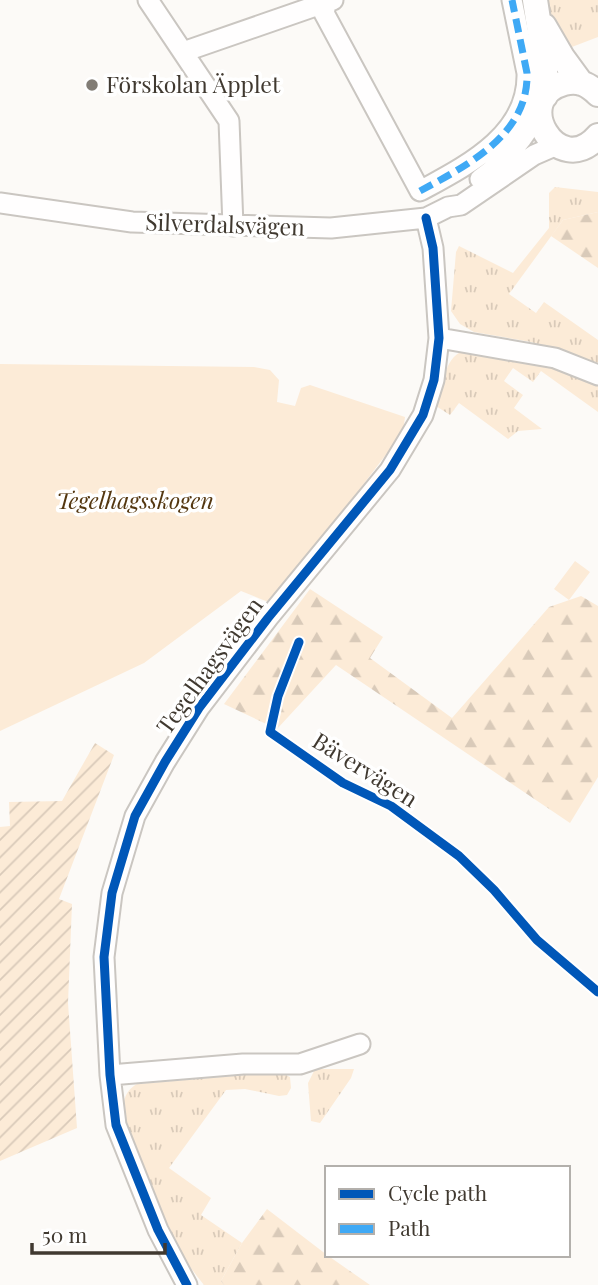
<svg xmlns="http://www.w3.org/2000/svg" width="598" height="1285" viewBox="0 0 598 1285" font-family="'Playfair Display',serif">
<defs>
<pattern id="grass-tufts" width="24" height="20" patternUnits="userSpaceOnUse" patternTransform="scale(1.75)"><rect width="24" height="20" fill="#fcebd7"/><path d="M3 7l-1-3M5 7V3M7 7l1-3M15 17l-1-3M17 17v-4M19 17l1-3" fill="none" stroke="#d9cab9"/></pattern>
<pattern id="forest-firs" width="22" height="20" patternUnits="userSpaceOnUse" patternTransform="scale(1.75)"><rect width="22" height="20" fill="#fcebd7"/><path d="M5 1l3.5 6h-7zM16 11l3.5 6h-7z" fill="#d9cab9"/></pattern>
<pattern id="garden-furrows" width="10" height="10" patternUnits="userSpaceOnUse" patternTransform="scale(1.75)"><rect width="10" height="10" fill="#fcebd7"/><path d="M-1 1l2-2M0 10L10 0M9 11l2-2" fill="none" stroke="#d9cab9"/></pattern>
</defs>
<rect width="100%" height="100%" fill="#fcfaf7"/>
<path fill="url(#grass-tufts)" d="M 547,0 L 598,0 L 598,37 L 564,50 L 550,17 Z
M 555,187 L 598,192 L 598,212 L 563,220 L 509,294 L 536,313 L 544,302 L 598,340 L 598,363 L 531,342 L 474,332 L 460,324 L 451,311 L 456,252 L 459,246 L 513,273 L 549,228 L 549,193 Z
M 463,351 L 541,363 L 598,384 L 598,412 L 541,371 L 533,382 L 513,368 L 504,381 L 523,395 L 514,408 L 542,429 L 518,431 L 508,439 L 459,403 L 450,415 L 436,406 C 443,389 443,358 463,351 Z
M 315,1069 L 354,1069 L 351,1078 L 320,1123 L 311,1121 L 308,1083 Z
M 280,1072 L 290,1077 L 291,1088 L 287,1095 L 279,1096 L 245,1089 L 226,1090 L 169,1168 L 211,1198 L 201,1215 L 242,1243 L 221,1281 L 224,1285 L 204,1285 C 197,1276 190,1268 185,1258 C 171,1233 119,1126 124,1101 C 126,1093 130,1088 137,1084 Z"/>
<path fill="url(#forest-firs)" d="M 598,212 L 598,268 L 551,236 L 563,220 Z
M 310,589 L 383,637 L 370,658 L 452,718 L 549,607 L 581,596 L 598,606 L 598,777 L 570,823 L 336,665 L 277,729 L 224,704 Z
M 267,1209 L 327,1255 L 370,1285 L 224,1285 L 221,1281 L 242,1243 Z"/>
<path fill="#fcebd7" d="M 0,364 L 254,367 L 270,370 L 279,380 L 277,402 L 295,406 L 301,388 L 310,385 L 405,417 L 403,432 L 273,604 L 241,591 L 144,663 L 0,731 Z
M 575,561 L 590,572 L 569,600 L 554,589 Z"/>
<path fill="url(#garden-furrows)" d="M 95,743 L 114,755 L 59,899 L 72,904 L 68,1003 L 77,1128 L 0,1161 L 0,827 L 10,826 L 9,802 L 62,801 Z"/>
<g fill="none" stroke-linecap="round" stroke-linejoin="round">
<defs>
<path id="minor" d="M 148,0 L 229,121 L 233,226
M 327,0 L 324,13 L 420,191 C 466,166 529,135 527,73 L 512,0
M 183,52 L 333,0
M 480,179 C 505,162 524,139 539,112
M 0,203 L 132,222 L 331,228 L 426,218 L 448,207 L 461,205 L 534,155 L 557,145
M 439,338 L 555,358 L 598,375
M 110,1075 L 243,1064 L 300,1064 L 360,1044
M 187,1285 L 158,1230 L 116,1125 L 110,1075 L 104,957 L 112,893 L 135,816 L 165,762 L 199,708 L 268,618 L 390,470 L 423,415 L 434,380 L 439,338 L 433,248 L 426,218"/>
<path id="tertiary" d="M 535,0 L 545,65 L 545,96
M 544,26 L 562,57 L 581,83
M 598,94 C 588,84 578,79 564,83 C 509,98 558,182 598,136"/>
</defs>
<use href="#minor" stroke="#cac6c1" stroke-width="23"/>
<use href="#tertiary" stroke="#cac6c1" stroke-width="28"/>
<use href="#minor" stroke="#fffefe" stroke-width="19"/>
<use href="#tertiary" stroke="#fffefe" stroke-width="24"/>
<path stroke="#3fa9f5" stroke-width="7" stroke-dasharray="14 7" stroke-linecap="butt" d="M 420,191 C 466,166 529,135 527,73 L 512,0"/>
<defs>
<path id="cycleway" d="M 299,642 L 278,696 L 270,732 L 343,783 L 391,806 L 459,856 L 494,890 L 537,940 L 598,992
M 187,1285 L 158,1230 L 116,1125 L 110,1075 L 104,957 L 112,893 L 135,816 L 165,762 L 199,708 L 268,618 L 390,470 L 423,415 L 434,380 L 439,338 L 433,248 L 426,218"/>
</defs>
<use href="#cycleway" stroke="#fff" stroke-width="13"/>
<use href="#cycleway" stroke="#0057b8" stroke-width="9"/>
</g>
<circle fill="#827d76" stroke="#fff" stroke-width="2.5" cx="92" cy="85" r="7"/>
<g text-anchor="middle" stroke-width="7" stroke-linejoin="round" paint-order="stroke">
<g font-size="23" fill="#403930" stroke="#fff" text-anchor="start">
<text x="106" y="93">Förskolan Äpplet</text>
</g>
<g font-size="23" fill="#403930" stroke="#fff">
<text transform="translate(225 225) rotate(2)" y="8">Silverdalsvägen</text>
<text transform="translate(210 666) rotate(-54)" y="8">Tegelhagsvägen</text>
<text transform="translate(365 770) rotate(32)" y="8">Bävervägen</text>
</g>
<g font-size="23" font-style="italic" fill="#543710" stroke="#fff">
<text x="135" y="509">Tegelhagsskogen</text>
</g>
</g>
<rect x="325" y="1166" width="245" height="91" fill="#ffffff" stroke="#b3b0ac" stroke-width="2"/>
<rect x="339" y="1189" width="35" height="10" fill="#0057b8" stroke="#b3b0ac" stroke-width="2"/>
<text x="388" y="1201" font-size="21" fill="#403930">Cycle path</text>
<rect x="339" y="1224" width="35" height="10" fill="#3fa9f5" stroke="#b3b0ac" stroke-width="2"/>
<text x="388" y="1236" font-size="21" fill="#403930">Path</text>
<path d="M32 1243v10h133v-10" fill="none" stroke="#403930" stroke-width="3.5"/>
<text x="42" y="1243" font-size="21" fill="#403930" stroke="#ffffff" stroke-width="5" paint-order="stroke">50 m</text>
</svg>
